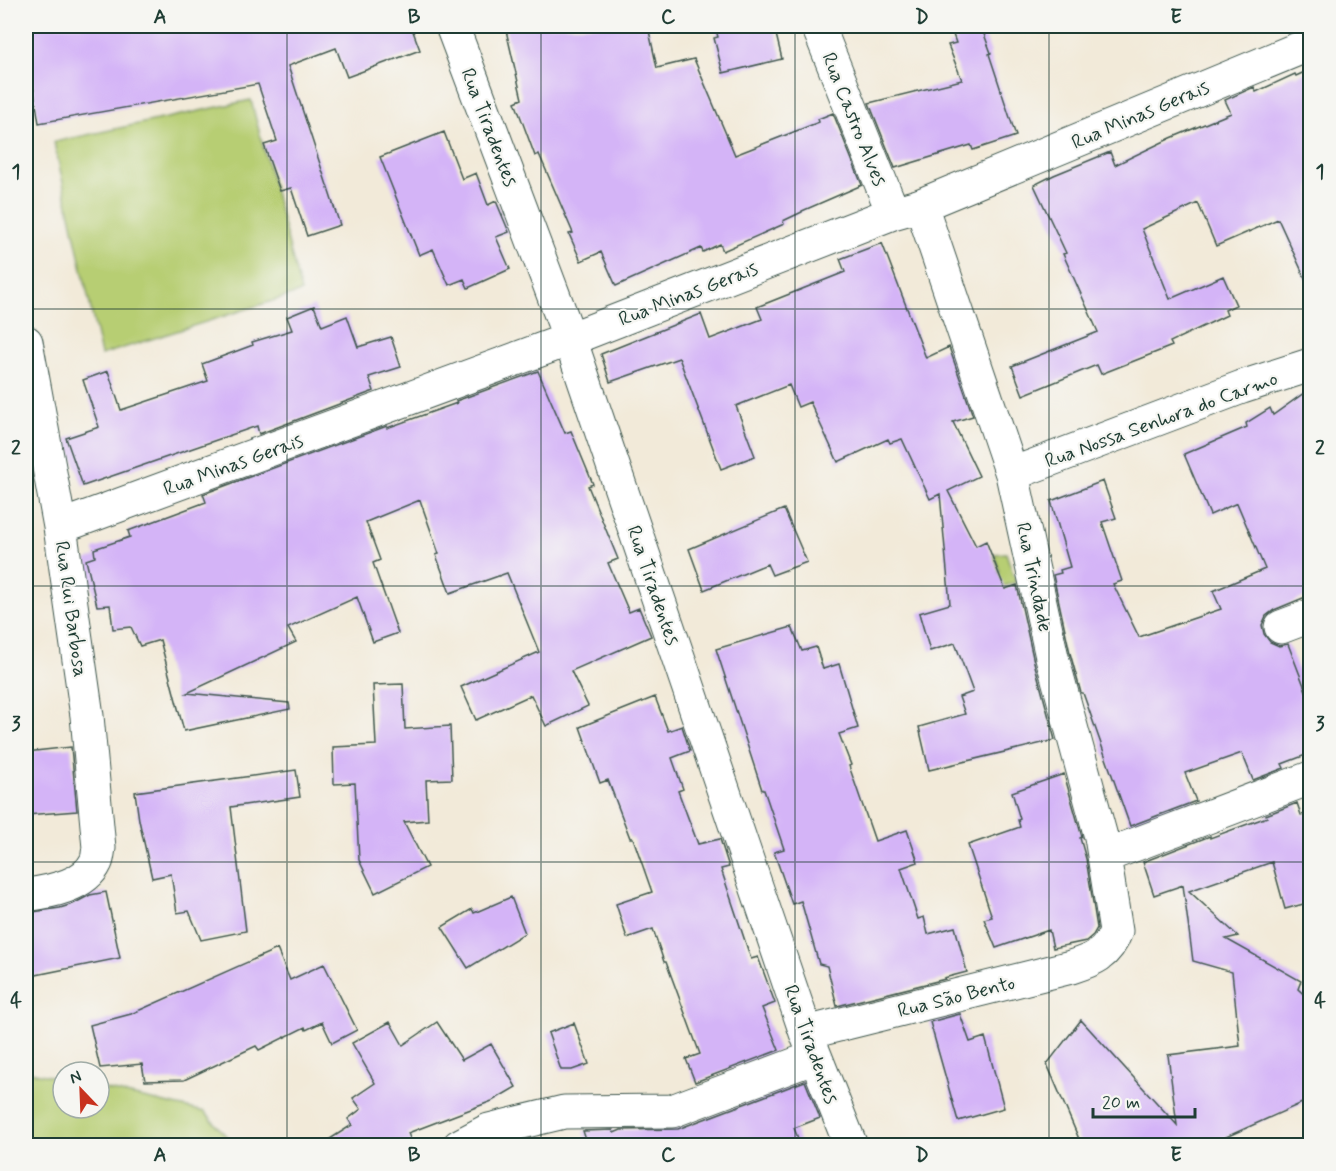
<svg xmlns="http://www.w3.org/2000/svg" width="1336" height="1171" viewBox="0 0 1336 1171" font-family="Mynerve,sans-serif">
<rect width="100%" height="100%" fill="#f6f6f2"/>
<filter id="ink" filterUnits="userSpaceOnUse"><feTurbulence type="fractalNoise" baseFrequency=".0167" numOctaves="2"/><feDisplacementMap in="SourceGraphic" scale="12" xChannelSelector="R" yChannelSelector="G"/><feConvolveMatrix kernelMatrix="1 2 1 2 8 2 1 2 1" color-interpolation-filters="sRGB"/></filter>
<filter id="wash" filterUnits="userSpaceOnUse"><feTurbulence type="fractalNoise" baseFrequency=".008" numOctaves="4" result="noise"/><feDisplacementMap in="SourceGraphic" scale="24" xChannelSelector="R" yChannelSelector="G"/><feGaussianBlur stdDeviation="1.35" result="paint"/><feColorMatrix in="noise" values="0 0 0 0 0 0 0 0 0 0 0 0 0 0 0 0 0 1.4 0 .05"/><feComposite in="paint" operator="in"/></filter>
<g filter="url(#wash)">
<rect width="100%" height="100%" fill="#f2ead9"/>
<path fill="#b7ce73" stroke="#6b8654" stroke-width="1.5" d="M 251,100 L 301,292 L 101,355 L 54,142 Z
M 1006,553 L 1016,582 L 960,602 L 986,576 L 1000,572 L 994,554 Z
M 26,1071 L 63,1079 L 63,1108 L 99,1108 L 99,1088 L 205,1112 L 234,1145 L 26,1145 Z"/>
<g id="blocks">
<path fill="#d4b4f7" d="M 26,26 L 411,26 L 420,50 L 347,77 L 336,48 L 288,66 L 340,225 L 307,236 L 291,188 L 280,191 L 264,145 L 277,141 L 258,84 L 39,123 L 26,43 Z
M 505,26 L 648,26 L 657,68 L 694,59 L 735,155 L 819,122 L 818,119 L 833,113 L 862,185 L 802,211 L 802,212 L 783,221 L 784,224 L 723,251 L 720,244 L 703,252 L 701,248 L 616,286 L 601,252 L 581,261 L 569,234 L 573,233 L 539,154 L 535,156 L 515,102 L 522,99 Z
M 715,26 L 774,26 L 782,59 L 723,73 L 714,38 L 718,37 Z
M 950,26 L 981,26 L 991,53 L 989,54 L 1016,136 L 973,150 L 971,145 L 895,168 L 869,103 L 962,80 L 948,45 L 956,43 Z
M 1311,69 L 1311,291 L 1278,219 L 1216,246 L 1198,203 L 1142,229 L 1170,299 L 1223,276 L 1236,305 L 1225,310 L 1227,315 L 1170,342 L 1172,346 L 1101,374 L 1097,365 L 1023,395 L 1012,366 L 1098,332 L 1063,254 L 1066,253 L 1034,185 L 1054,175 L 1110,152 L 1115,165 L 1171,138 L 1231,113 L 1225,100 L 1254,87 L 1256,92 L 1295,74 L 1296,76 Z
M 444,132 L 462,179 L 476,173 L 488,205 L 496,201 L 509,232 L 496,237 L 510,269 L 468,288 L 464,279 L 449,285 L 433,249 L 419,255 L 380,157 Z
M 882,243 L 926,358 L 949,347 L 973,416 L 953,422 L 979,476 L 948,491 L 976,546 L 986,541 L 1005,589 L 1017,585 L 1034,662 L 1055,740 L 929,770 L 919,727 L 965,714 L 959,697 L 973,692 L 955,643 L 930,651 L 919,613 L 950,604 L 940,494 L 930,499 L 902,439 L 890,443 L 888,439 L 838,462 L 810,402 L 798,407 L 789,385 L 736,406 L 755,456 L 721,469 L 679,358 L 610,382 L 601,354 L 701,314 L 710,339 L 762,319 L 757,307 L 845,272 L 840,259 Z
M 314,306 L 322,326 L 347,316 L 358,347 L 391,337 L 401,367 L 369,377 L 374,391 L 259,434 L 257,426 L 83,486 L 66,438 L 99,427 L 83,380 L 108,371 L 121,410 L 208,381 L 202,364 L 253,345 L 252,342 L 292,330 L 287,317 Z
M 538,371 L 565,433 L 571,431 L 593,484 L 588,486 L 618,559 L 608,563 L 629,612 L 639,608 L 651,636 L 571,671 L 588,706 L 546,726 L 531,695 L 476,720 L 461,687 L 539,652 L 507,573 L 450,593 L 436,555 L 439,554 L 420,500 L 366,522 L 380,560 L 373,563 L 398,633 L 373,642 L 357,597 L 288,628 L 296,642 L 187,693 L 289,703 L 290,709 L 184,731 L 160,640 L 140,646 L 131,627 L 113,629 L 110,605 L 97,606 L 86,560 L 95,557 L 94,549 L 130,537 L 128,531 L 206,502 L 203,494 L 387,426 L 387,428 L 457,403 L 456,401 Z
M 1311,388 L 1311,598 L 1303,598 L 1274,610 L 1266,616 L 1262,625 L 1264,634 L 1270,642 L 1279,646 L 1288,644 L 1311,704 L 1311,753 L 1282,764 L 1284,768 L 1253,780 L 1242,753 L 1185,773 L 1196,801 L 1130,826 L 1083,693 L 1081,693 L 1070,653 L 1053,575 L 1061,573 L 1060,570 L 1070,567 L 1051,501 L 1103,481 L 1116,518 L 1102,522 L 1122,581 L 1113,584 L 1139,637 L 1221,609 L 1213,591 L 1265,569 L 1237,503 L 1210,515 L 1184,454 L 1247,427 L 1246,423 L 1270,408 L 1273,415 Z
M 784,509 L 807,562 L 772,575 L 767,564 L 704,590 L 689,549 Z
M 792,627 L 802,651 L 816,647 L 823,669 L 839,664 L 858,728 L 839,734 L 851,765 L 849,766 L 875,841 L 907,830 L 918,862 L 901,868 L 918,919 L 924,917 L 928,934 L 955,927 L 967,972 L 944,978 L 945,979 L 837,1006 L 827,966 L 819,964 L 801,901 L 792,904 L 774,852 L 784,849 L 764,790 L 762,790 L 716,649 Z
M 403,684 L 405,729 L 450,726 L 452,779 L 426,780 L 428,820 L 404,822 L 427,867 L 375,893 L 359,860 L 355,783 L 334,784 L 333,747 L 376,745 L 373,685 Z
M 655,697 L 668,731 L 682,726 L 690,751 L 672,758 L 683,789 L 678,791 L 698,844 L 720,839 L 729,867 L 721,869 L 751,959 L 758,957 L 775,1003 L 762,1008 L 779,1050 L 695,1082 L 686,1059 L 700,1054 L 666,962 L 664,962 L 653,929 L 627,938 L 616,904 L 652,892 L 633,838 L 630,838 L 608,780 L 600,783 L 580,727 Z
M 71,747 L 77,811 L 26,815 L 26,752 Z
M 296,770 L 300,797 L 231,807 L 246,931 L 201,940 L 189,911 L 177,913 L 171,874 L 152,878 L 139,820 L 135,792 Z
M 1064,774 L 1082,837 L 1080,838 L 1086,859 L 1097,928 L 1093,935 L 1086,941 L 1053,948 L 1049,930 L 996,948 L 984,919 L 992,917 L 968,845 L 1020,827 L 1018,820 L 1020,819 L 1012,792 Z
M 1297,803 L 1301,815 L 1311,813 L 1311,902 L 1285,909 L 1272,862 L 1189,891 L 1238,936 L 1226,939 L 1301,981 L 1298,989 L 1311,1001 L 1311,1099 L 1206,1146 L 1082,1146 L 1047,1064 L 1081,1020 L 1177,1125 L 1168,1055 L 1240,1046 L 1232,972 L 1193,961 L 1183,885 L 1154,895 L 1143,862 L 1210,836 L 1210,838 L 1267,817 L 1266,815 Z
M 106,892 L 120,958 L 26,977 L 26,913 L 60,908 L 73,904 L 90,895 Z
M 511,897 L 525,933 L 468,968 L 442,927 L 472,909 L 474,913 Z
M 277,949 L 290,980 L 324,964 L 357,1030 L 332,1043 L 322,1022 L 306,1030 L 305,1027 L 259,1050 L 256,1046 L 184,1080 L 145,1081 L 142,1064 L 100,1068 L 90,1025 L 131,1014 Z
M 960,1014 L 970,1042 L 985,1037 L 1004,1108 L 958,1121 L 930,1022 Z
M 390,1022 L 403,1045 L 437,1022 L 462,1060 L 491,1044 L 516,1087 L 492,1101 L 408,1133 L 413,1146 L 319,1146 L 352,1125 L 348,1119 L 361,1109 L 353,1098 L 375,1083 L 352,1043 Z
M 574,1023 L 589,1064 L 572,1070 L 561,1070 L 548,1033 Z
M 805,1081 L 820,1118 L 794,1128 L 801,1146 L 588,1146 L 583,1131 L 613,1130 L 614,1133 L 621,1130 L 678,1129 Z"/>
</g>
</g>
<g filter="url(#ink)">
<use href="#blocks" fill-opacity="0" stroke="#3f574d" stroke-width="1.5"/>
<g fill="none" stroke-linecap="round" stroke-linejoin="round">
<defs>
<path id="minor" d="M 452,26 L 570,339 L 806,1033 L 851,1146
M 818,26 L 893,213
M 26,342 L 60,527 L 87,716 L 99,848 C 98,852 98,858 96,862 C 85,886 49,892 26,895
M 1012,474 L 1242,387 L 1310,365
M 60,527 L 570,339 L 893,213 L 921,205 L 1310,44
M 1281,627 L 1310,616
M 1105,856 L 1310,778
M 806,1033 L 1071,967 C 1093,960 1107,955 1116,931 L 1101,837 L 1052,657 L 1012,474 L 921,205
M 459,1146 L 489,1130 L 564,1112 L 672,1111 L 815,1057"/>
</defs>
<use href="#minor" stroke="#3f574d" stroke-width="35"/>
<use href="#minor" stroke="#fff" stroke-width="33"/>
</g>
</g>
<path fill="none" stroke="#1f3d34" stroke-width="1.5" stroke-opacity="0.55" d="M 287,26 L 287,1146M 541,26 L 541,1146M 795,26 L 795,1146M 1049,26 L 1049,1146M 26,309 L 1310,309M 26,586 L 1310,586M 26,862 L 1310,862"/>
<g text-anchor="middle" stroke-width="4.5" stroke-linejoin="round" paint-order="stroke">
<g font-size="20" fill="#1f3d34" stroke="#f6f6f2">
<text transform="translate(1140 114) rotate(-23)" y="7">Rua Minas Gerais</text>
<text transform="translate(855 119) rotate(68)" y="7">Rua Castro Alves</text>
<text transform="translate(490 127) rotate(69)" y="7">Rua Tiradentes</text>
<text transform="translate(688 293) rotate(-21)" y="7">Rua Minas Gerais</text>
<text transform="translate(1161 419) rotate(-20)" y="7">Rua Nossa Senhora do Carmo</text>
<text transform="translate(233 464) rotate(-20)" y="7">Rua Minas Gerais</text>
<text transform="translate(1035 577) rotate(78)" y="7">Rua Trindade</text>
<text transform="translate(654 585) rotate(71)" y="7">Rua Tiradentes</text>
<text transform="translate(72 609) rotate(82)" y="7">Rua Rui Barbosa</text>
<text transform="translate(956 996) rotate(-14)" y="7">Rua São Bento</text>
<text transform="translate(812 1044) rotate(70)" y="7">Rua Tiradentes</text>
</g>
</g>
<rect width="1336" height="1171" fill="none" stroke="#f6f6f2" stroke-width="66"/>
<g transform="translate(81 1090) rotate(337)"><circle r="28" fill="#f6f6f2" stroke="#a0aca6" stroke-width="1.5"/>
<path d="M0-4.5L10 22L0 15L-10 22Z" fill="#c8321e"/>
<text y="-9" font-size="16" font-weight="bold" text-anchor="middle" fill="#1f3d34">N</text>
</g>
<path d="M1093 1108v9h102v-9" fill="none" stroke="#1f3d34" stroke-width="3"/>
<text x="1102" y="1108" font-size="18" fill="#1f3d34" stroke="#f6f6f2" stroke-width="4.5" paint-order="stroke">20 m</text>
<rect x="33" y="33" width="1270" height="1105" fill="none" stroke="#1f3d34" stroke-width="2"/>
<g font-size="20" text-anchor="middle" font-weight="bold" fill="#1f3d34">
<text x="160" y="23">A</text>
<text x="414" y="23">B</text>
<text x="668" y="23">C</text>
<text x="922" y="23">D</text>
<text x="1176" y="23">E</text>
<text x="16" y="178">1</text>
<text x="1320" y="178">1</text>
<text x="16" y="454">2</text>
<text x="1320" y="454">2</text>
<text x="16" y="730">3</text>
<text x="1320" y="730">3</text>
<text x="16" y="1007">4</text>
<text x="1320" y="1007">4</text>
<text x="160" y="1161">A</text>
<text x="414" y="1161">B</text>
<text x="668" y="1161">C</text>
<text x="922" y="1161">D</text>
<text x="1176" y="1161">E</text>
</g>
</svg>
